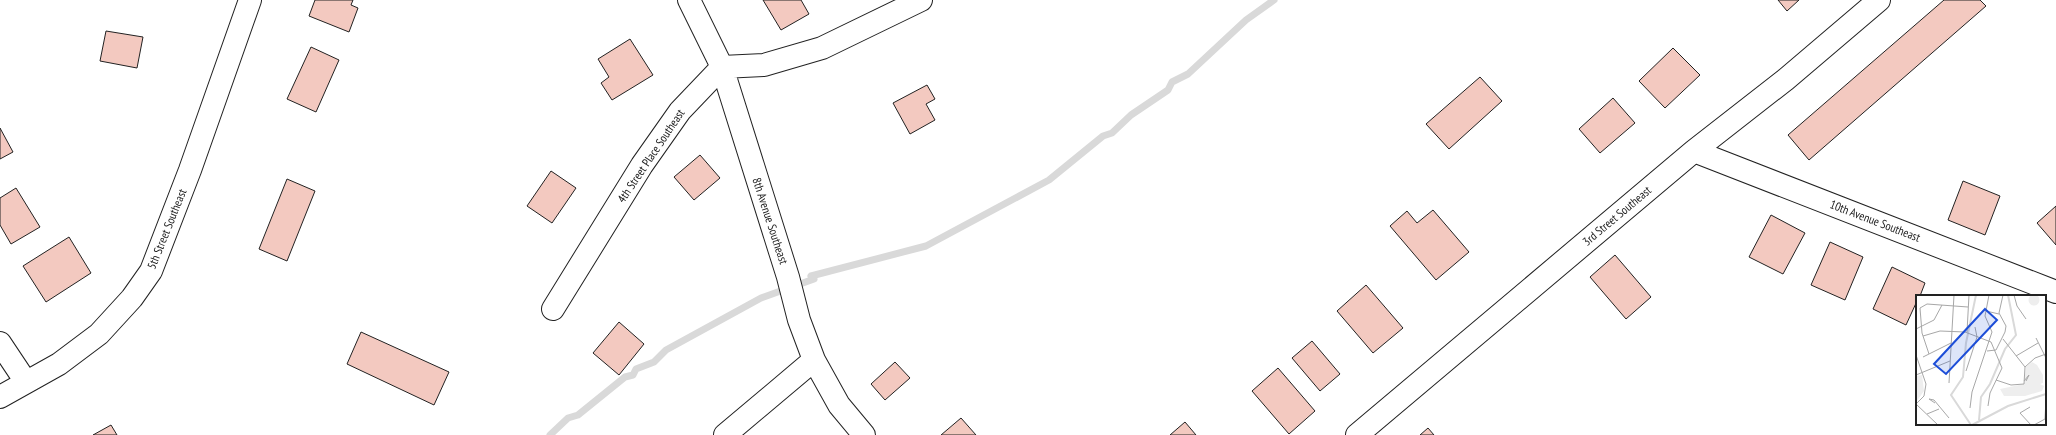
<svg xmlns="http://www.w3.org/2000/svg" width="2056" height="435" viewBox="0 0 2056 435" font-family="'PT Sans Narrow',sans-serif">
<rect width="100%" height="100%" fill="#fff"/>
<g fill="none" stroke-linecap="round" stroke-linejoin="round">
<path stroke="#d9d9d9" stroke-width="7" d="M 550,435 L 568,418 L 578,415 L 625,377 L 633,375 L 636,369 L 654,362 L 666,350 L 761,298 L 814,279 L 811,276 L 926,246 L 1049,180 L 1103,136 L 1112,133 L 1131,115 L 1168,90 L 1172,82 L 1188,74 L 1246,20 L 1274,0"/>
</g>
<path fill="#f3c9c0" stroke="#222" d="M 315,0 L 353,0 L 351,5 L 358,8 L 349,32 L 309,16 Z
M 763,0 L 801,0 L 809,14 L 781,30 Z
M 1778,0 L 1799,0 L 1787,11 Z
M 1944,0 L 1980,0 L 1986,6 L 1809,160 L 1788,135 Z
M 106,31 L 143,37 L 137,68 L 100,61 Z
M 630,39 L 653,75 L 612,100 L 601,83 L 609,77 L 598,59 Z
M 311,47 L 339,60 L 316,112 L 287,99 Z
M 1673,48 L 1700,75 L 1665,108 L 1639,81 Z
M 1480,77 L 1502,101 L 1449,149 L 1426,124 Z
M 927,85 L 935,99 L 926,104 L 935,120 L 910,134 L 893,103 Z
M 1613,98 L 1635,123 L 1600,153 L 1579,129 Z
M 0,128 L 13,152 L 0,159 Z
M 700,155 L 720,178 L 694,200 L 674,177 Z
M 551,171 L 576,188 L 552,223 L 527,206 Z
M 287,179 L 315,191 L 287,261 L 259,249 Z
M 1963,181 L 2000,196 L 1985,235 L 1948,220 Z
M 16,188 L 40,227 L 11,244 L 0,225 L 0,198 Z
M 2056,206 L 2056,245 L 2037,223 Z
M 1433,210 L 1469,252 L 1436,280 L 1390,226 L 1407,211 L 1417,223 Z
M 1771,215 L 1805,233 L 1783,274 L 1749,257 Z
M 69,237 L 91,273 L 46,302 L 23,266 Z
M 1830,242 L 1863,257 L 1845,300 L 1811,285 Z
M 1615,255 L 1651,297 L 1626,319 L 1590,277 Z
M 1892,267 L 1925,283 L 1920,296 L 1917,296 L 1917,301 L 1906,325 L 1873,309 Z
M 1366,285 L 1403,328 L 1373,353 L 1337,311 Z
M 619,322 L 644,344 L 619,375 L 593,353 Z
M 361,332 L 449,372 L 434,405 L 347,364 Z
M 1312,341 L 1340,374 L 1320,391 L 1292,358 Z
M 895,362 L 910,378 L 885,400 L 871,384 Z
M 1278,368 L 1315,411 L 1289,434 L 1252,391 Z
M 961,418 L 976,435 L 941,435 Z
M 1185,422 L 1196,435 L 1170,435 Z
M 111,425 L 117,435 L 93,435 Z
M 1428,428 L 1434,435 L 1420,435 Z"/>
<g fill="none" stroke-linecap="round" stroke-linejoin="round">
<defs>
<path id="minor" d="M 689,0 L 722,67 L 788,277 L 799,320 L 814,360 L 839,405 L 864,435
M 1694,151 L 2056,292
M 553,309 L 642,165 L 680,111 L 722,67 L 764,65 L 822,48 L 921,0
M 0,343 L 26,382
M 0,397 L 59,364 L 99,334 L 132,298 L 151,271 L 190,170 L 250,0
M 725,435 L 814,360
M 1357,435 L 1694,151 L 1785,80 L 1879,0"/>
</defs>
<use href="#minor" stroke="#222" stroke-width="24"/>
<use href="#minor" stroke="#fff" stroke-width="22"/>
</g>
<g text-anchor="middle" stroke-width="3" stroke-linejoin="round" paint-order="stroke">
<g font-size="12" fill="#222" stroke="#fff">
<text transform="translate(651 156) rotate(-56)" y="4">4th Street Place Southeast</text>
<text transform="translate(1617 216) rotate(-40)" y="4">3rd Street Southeast</text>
<text transform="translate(770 221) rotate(72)" y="4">8th Avenue Southeast</text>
<text transform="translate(1875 221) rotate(21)" y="4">10th Avenue Southeast</text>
<text transform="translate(167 229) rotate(-68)" y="4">5th Street Southeast</text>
</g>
</g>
<g transform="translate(1916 295)">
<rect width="130" height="130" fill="#fff"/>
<path d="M112.5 5a5.5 5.5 0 1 1 11 0a5.5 5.5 0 1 1-11 0ZM 116,67 L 121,70 L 127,80 L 127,88 L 124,89 L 128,91 L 126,96 L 109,101 L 88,101 L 84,94 L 108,89 L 110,72 ZM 6,80 L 8,96 L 0,107 L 0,81 Z" fill="#eee"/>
<path fill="none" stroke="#d9d9d9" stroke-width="2" d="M 63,125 L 65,102 L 74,89 L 89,54 L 100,40 L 92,0M 55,130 L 35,100 L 47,82 L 50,48 L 60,0M 56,130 L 92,111 L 130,99"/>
<path fill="none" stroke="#a7a7a7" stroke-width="1" d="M 98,0 L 101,11 L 110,24M 70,16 L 83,19M 0,34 L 18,25 L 26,10M 51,37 L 53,0M 7,41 L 24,36 L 49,37 L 75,47 L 86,73 L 74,98 L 72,111M 120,43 L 130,63M 87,44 L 109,72M 71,56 L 80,55 L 89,37 L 90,31 L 83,18 L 87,0M 13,59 L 6,38 L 4,13 L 11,9 L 52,12M 0,60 L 10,89 L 8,101 L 0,109M 100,61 L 122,48M 7,62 L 35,48M 109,72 L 119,63 L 130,59M 50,76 L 61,42 L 59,32M 0,80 L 34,66M 80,85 L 95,90 L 108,89 L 109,72M 108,86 L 113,80 L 110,86M 33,88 L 38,0M 19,108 L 13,104 L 18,105 L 33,123M 0,109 L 22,130M 114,112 L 104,118 L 115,130M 54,113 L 56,97 L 76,37 L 69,21 L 73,0M 11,119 L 23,114M 129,124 L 130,104M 118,130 L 129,124"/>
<path fill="#1d4ed8" fill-opacity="0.15" stroke="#1d4ed8" stroke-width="2" d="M 69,14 L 81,25 L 30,79 L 18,69 Z"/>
<rect width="130" height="130" fill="none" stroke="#222" stroke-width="2"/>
</g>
</svg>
